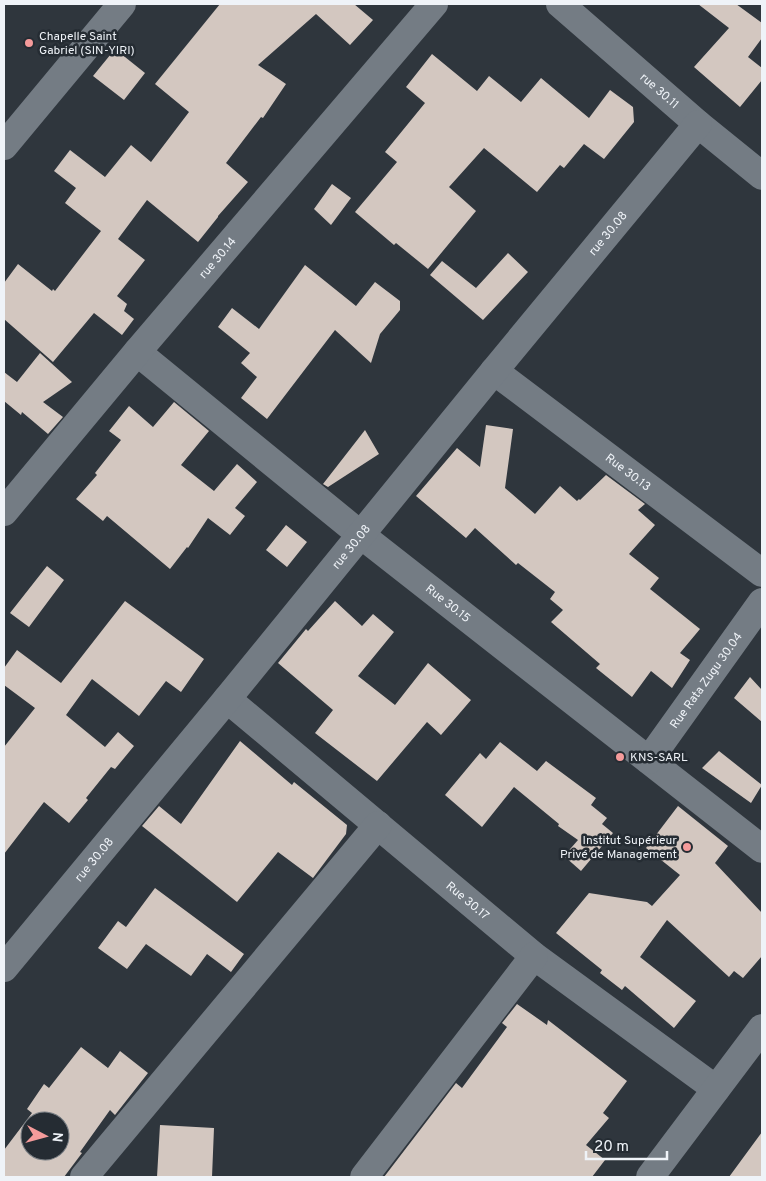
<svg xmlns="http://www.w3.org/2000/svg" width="766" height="1181" viewBox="0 0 766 1181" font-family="Overpass,sans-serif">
<rect width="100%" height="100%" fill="#2f363d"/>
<path fill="#d3c7c0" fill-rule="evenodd" d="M 220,4 L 354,4 L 373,20 L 350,45 L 316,14 L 258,65 L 286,84 L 263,118 L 261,117 L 226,163 L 248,182 L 218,216 L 218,217 L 198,242 L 147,200 L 118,239 L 145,260 L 117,296 L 127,304 L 124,311 L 134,319 L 122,335 L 94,313 L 53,362 L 4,319 L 4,283 L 18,264 L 52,291 L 53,289 L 55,291 L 101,231 L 65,203 L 76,188 L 54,171 L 70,150 L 105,177 L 131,145 L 151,162 L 189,112 L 155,84 Z
M 698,4 L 736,4 L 762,23 L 762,38 L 748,57 L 762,68 L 762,80 L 740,107 L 694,67 L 729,28 Z
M 115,49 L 145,73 L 124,100 L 93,76 Z
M 432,54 L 477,91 L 489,76 L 521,102 L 541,78 L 589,118 L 610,90 L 633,107 L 634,122 L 604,159 L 584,144 L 564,168 L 560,165 L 537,192 L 484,148 L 449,187 L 476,211 L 428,269 L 396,243 L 394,245 L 355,212 L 397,162 L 385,152 L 425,103 L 406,87 Z
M 332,184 L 351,198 L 331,225 L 314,209 Z
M 508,253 L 528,272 L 483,320 L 430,275 L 442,261 L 476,288 Z
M 305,265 L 356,306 L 375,282 L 400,301 L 400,310 L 380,334 L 371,363 L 335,330 L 267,419 L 241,398 L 257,377 L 241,363 L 250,353 L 218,327 L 232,308 L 259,329 Z
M 40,353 L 72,382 L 43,402 L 63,417 L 48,434 L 22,412 L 21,415 L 4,401 L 5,397 L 4,396 L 4,372 L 17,382 Z
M 174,402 L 209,431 L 181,465 L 214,491 L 237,464 L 257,482 L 235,508 L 245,516 L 230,535 L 208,518 L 188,548 L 187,547 L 170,569 L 107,516 L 103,521 L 76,499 L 97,475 L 95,473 L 121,440 L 109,431 L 129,406 L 153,427 Z
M 486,425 L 513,429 L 505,488 L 535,514 L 560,486 L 577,501 L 579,499 L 580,500 L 606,475 L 645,504 L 638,510 L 655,525 L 629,554 L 659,578 L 650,589 L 700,629 L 680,653 L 690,660 L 672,688 L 651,671 L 632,697 L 596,668 L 600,664 L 551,622 L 563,610 L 550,599 L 555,592 L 518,563 L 516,565 L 475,528 L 466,538 L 416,496 L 457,448 L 480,467 Z
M 365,430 L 379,454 L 328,487 L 323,484 Z
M 286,525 L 307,542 L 287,567 L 266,550 Z
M 47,566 L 64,580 L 29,627 L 10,613 Z
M 125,601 L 204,659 L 181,692 L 166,681 L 139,716 L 92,679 L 66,715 L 105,747 L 118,732 L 134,746 L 115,769 L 111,767 L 86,798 L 88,800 L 69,823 L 44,802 L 4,854 L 4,747 L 35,708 L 4,685 L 4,668 L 17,650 L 61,683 Z
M 335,601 L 362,626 L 373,614 L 394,632 L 358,676 L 395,705 L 428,663 L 471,700 L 441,735 L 427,722 L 377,781 L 315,733 L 333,710 L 278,663 L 306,629 L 308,631 Z
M 750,677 L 762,690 L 762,722 L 734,698 Z
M 240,741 L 292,785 L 294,782 L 347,825 L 346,834 L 313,878 L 278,852 L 237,902 L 142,826 L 159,806 L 181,824 Z
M 500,742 L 537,771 L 546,761 L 596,798 L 591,805 L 607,818 L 602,824 L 613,833 L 581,871 L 564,856 L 578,840 L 558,826 L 559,824 L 514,787 L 482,827 L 445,795 L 480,753 L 486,759 Z
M 719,751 L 762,785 L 751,803 L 702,768 Z
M 678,806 L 728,846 L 715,863 L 762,913 L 762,956 L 743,978 L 734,971 L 729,977 L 667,920 L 640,957 L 696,1001 L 674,1028 L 625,986 L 622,990 L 600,973 L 602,970 L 556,933 L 589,893 L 647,902 L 652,906 L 680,875 L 646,848 Z
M 155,888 L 244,954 L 231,972 L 207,954 L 191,976 L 146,944 L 127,969 L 98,948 L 118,921 L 126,927 Z
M 517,1004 L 547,1025 L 548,1020 L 627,1081 L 603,1113 L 609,1118 L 586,1145 L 605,1160 L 592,1177 L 384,1177 L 456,1083 L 462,1088 L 507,1027 L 502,1023 Z
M 81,1047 L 108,1068 L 120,1051 L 148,1073 L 115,1115 L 110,1110 L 80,1152 L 82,1153 L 64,1177 L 4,1177 L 4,1150 L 32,1113 L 27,1109 L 44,1084 L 49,1088 ZM 30,1121 L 60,1121 L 60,1151 L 30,1151 Z
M 160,1125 L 214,1128 L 212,1177 L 157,1177 Z
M 762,1132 L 762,1177 L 729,1177 Z"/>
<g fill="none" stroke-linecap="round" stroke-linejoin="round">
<g stroke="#747c84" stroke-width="28">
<path id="s1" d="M 560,4 L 698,124 L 762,176"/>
<path d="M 4,146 L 122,4"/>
<path id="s2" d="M 137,352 L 361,535 L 762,849"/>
<path id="s3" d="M 494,371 L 762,573"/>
<path id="s4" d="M 4,512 L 137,352 L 434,4"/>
<path id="s5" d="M 227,699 L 534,956 L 716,1089"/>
<path id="s6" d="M 649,760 L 762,602"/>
<path id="s7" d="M 4,968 L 227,699 L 494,371 L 698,124"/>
<path d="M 84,1177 L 378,825"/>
<path d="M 364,1177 L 534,956"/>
</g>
<path stroke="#747c84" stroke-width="28" d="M 650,1177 L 762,1028"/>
</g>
<g fill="#f59b9b" stroke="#252c33" stroke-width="2">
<circle cx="29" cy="43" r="5"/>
<circle cx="620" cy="757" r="5"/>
<circle cx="687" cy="847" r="5"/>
</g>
<g text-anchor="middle" stroke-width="5" stroke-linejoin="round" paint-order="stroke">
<g font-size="12" fill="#eff3f8" stroke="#252c33" text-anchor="start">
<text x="39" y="40">Chapelle Saint<tspan x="39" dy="14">Gabriel (SIN-YIRI)</tspan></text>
<text x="630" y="761">KNS-SARL</text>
<text x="677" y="844" text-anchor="end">Institut Supérieur<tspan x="677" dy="14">Privé de Management</tspan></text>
</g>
<g font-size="12" fill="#eff3f8" stroke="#252c33">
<text dy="4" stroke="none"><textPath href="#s1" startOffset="132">rue 30.11</textPath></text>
<text dy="4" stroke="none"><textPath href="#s7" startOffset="951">rue 30.08</textPath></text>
<text dy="4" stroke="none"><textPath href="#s4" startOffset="332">rue 30.14</textPath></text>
<text dy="4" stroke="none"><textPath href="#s3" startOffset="168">Rue 30.13</textPath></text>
<text dy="4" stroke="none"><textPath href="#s7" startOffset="546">rue 30.08</textPath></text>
<text dy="4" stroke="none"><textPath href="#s2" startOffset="400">Rue 30.15</textPath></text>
<text dy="4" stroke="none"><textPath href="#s6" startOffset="98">Rue Rata Zugu 30.04</textPath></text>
<text dy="4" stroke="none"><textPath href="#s7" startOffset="141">rue 30.08</textPath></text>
<text dy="4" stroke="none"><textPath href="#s5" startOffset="314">Rue 30.17</textPath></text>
</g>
</g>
<rect width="766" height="1181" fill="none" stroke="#eff3f8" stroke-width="10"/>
<g transform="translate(45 1136) rotate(96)"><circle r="24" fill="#252c33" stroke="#767c82"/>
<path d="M0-4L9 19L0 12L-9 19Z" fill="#f59b9b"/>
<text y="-8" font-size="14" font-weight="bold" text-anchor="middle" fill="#eff3f8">N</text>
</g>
<path d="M586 1151v8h81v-8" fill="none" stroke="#eff3f8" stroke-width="2.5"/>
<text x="594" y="1151" font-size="15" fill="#eff3f8" stroke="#252c33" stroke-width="4" paint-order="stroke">20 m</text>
</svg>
